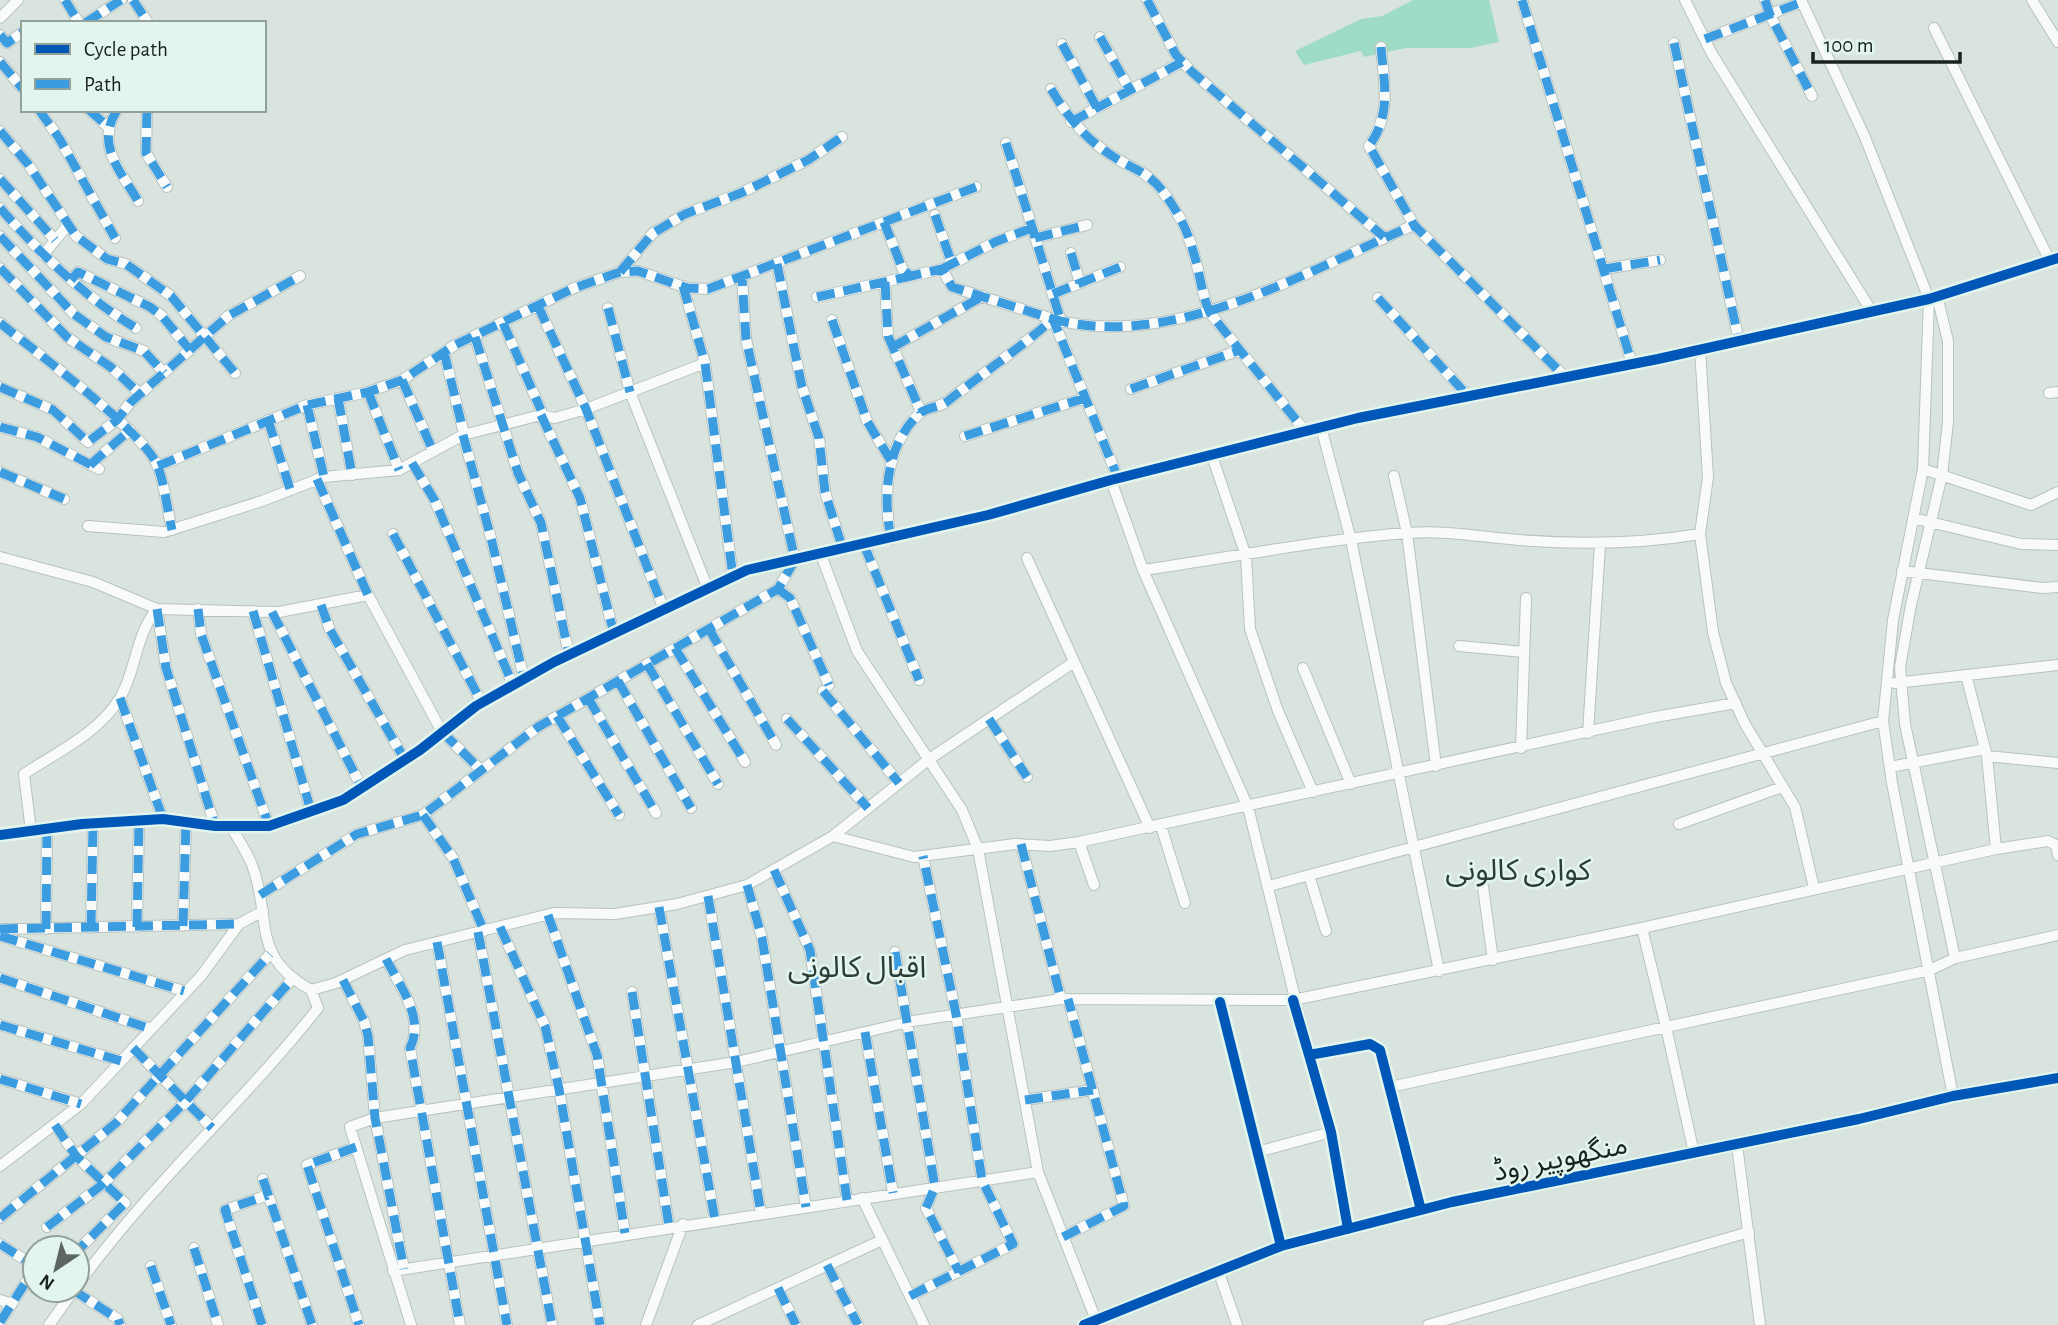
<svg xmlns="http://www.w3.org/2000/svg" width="2058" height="1325" viewBox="0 0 2058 1325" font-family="'Alegreya Sans','Noto Sans Arabic',sans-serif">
<rect width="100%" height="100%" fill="#d9e4df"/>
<path fill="#9fdcc5" d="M 1413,0 L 1489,0 L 1499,42 L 1471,48 L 1406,48 L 1364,57 L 1361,51 L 1304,65 L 1295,51 L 1361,19 L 1382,16 Z"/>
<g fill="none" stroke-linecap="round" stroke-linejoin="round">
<defs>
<path id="minor" d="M 65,0 L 79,23
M 133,0 L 148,23
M 1147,0 L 1176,55 L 1192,72 L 1384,237
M 1522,0 L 1632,364
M 1685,0 L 1712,54 L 1872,312
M 1765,0 L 1770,15 L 1812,96
M 1801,0 L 1864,135 L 1929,299 L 1923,469 L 1893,620 L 1883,721 L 1892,783 L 1953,1096
M 2032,0 L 2058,42
M 0,18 L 18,0
M 85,23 L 121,0
M 1934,28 L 2050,261
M 0,35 L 7,43 L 23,32
M 1100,37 L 1130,90
M 1705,39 L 1802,2
M 1674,43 L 1739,341
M 1062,44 L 1097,108
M 1381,47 C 1384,84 1392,114 1369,146 L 1414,225 L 1565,377
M 0,62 L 23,89
M 1051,89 C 1069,119 1087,141 1117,159 C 1134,169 1148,173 1161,189 C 1175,207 1187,228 1193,251 C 1200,272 1201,293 1210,313 L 1305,431
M 39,110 L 59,138 L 115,238
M 89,110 L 107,126
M 117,110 C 95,145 120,170 138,201
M 147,110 L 146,153 L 167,187
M 1071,122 L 1182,62
M 0,131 L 28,164 L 76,236 L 107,259 L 126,264 L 171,296 L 235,373
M 1006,143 L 1061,321
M 0,179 L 55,240
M 0,208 C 41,254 83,296 136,328
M 935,215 L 952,264
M 884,222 L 903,270 L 911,276 L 942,269 L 952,287 L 1053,319 L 1118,478
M 0,236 L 74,314 L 106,337 L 144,351 L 164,373
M 1035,238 L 1087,225
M 1071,253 L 1080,283
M 43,255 L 68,225
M 777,264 L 802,387 L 819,438 L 825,492 L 843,550
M 0,268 L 67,337 L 112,368 L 140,394
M 942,269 L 995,242 L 1032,228
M 1604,269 L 1660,260
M 620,272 L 653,233 L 685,214 L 741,193 L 808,160 L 842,137
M 71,280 L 78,272 L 150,307 L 161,315 L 190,350
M 885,282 L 888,336 L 921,412
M 683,286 L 705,363 L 733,577
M 1053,294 L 1120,267
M 1937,296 L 1948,341 L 1948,422 L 1942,475 L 1911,605 L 1900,667 L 1905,724 L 1955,958
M 817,297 L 911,276
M 1378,298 L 1468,396
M 538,306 L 586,409 L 664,610
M 608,308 L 630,392 L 708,589
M 832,320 L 867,421 L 891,461
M 0,323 C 33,350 146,433 158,467 C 165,486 167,509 172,530
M 503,323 L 541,410
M 475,337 L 518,473 L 541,523 L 569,655
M 893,347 L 983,296
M 1700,349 L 1708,477 L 1700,534 L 1713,632 L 1726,683 L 1745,724 L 1795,807 L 1814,888
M 444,352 L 463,430
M 402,380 L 433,451
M 0,387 L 53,410 L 88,442 L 117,420 L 130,403 L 228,316 L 300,276
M 1131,389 L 1240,350
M 368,392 L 399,470
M 2049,393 L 2058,392
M 338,398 L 352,475
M 307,405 L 324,477
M 541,415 L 580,498 L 614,634
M 268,420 L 290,489
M 0,427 L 37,437 L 99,469
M 1321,427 L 1351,540 L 1439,971
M 463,435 L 492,542 L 524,679
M 965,436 L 1085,398
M 1212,456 L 1246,556 L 1250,629 L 1278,711 L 1313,792
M 412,463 L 435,501 L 513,685
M 90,465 L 130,430
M 158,466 L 307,405 L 368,392 L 402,380 L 455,345 L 574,288 L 620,272 L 638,271 L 687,288 L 708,289 L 976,187
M 1923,469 L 2031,505 L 2058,492
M 0,472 L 64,499
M 1394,476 L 1407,533 L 1436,766
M 317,479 L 368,595 L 442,732 L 481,770
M 1111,480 L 1143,570 L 1248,807 L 1309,1055 L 1370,1044 L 1380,1050 L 1421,1210
M 1913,518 L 2021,544 L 2058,545
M 88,526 L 164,532 L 262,501 L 324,477 L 399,470 L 463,435 L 541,415 L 555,418 L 586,409 L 705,363
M 393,534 L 482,703
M 891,539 C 883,497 885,446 919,414 C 926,407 939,408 948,401 C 983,373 1019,349 1053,319 C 1171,352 1307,271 1414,225
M 864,545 L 919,680
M 821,555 L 857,651 L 962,810 L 978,849 L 1038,1172 L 1096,1320
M 0,557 L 93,582 L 157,609 L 279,612 L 368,595
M 1027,558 L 1150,828
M 1143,570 C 1229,558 1322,539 1408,533 C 1446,530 1481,537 1519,540 C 1581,545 1639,544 1700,534
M 1902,571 L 2043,588 L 2058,587
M 778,589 L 790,598 L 829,685
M 321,605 L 330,630 L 405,760
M 157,609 L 166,668 L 215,826
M 198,609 L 201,634 L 269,826
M 253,611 L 311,811
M 272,612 L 362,788
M 709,629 L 776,745
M 1459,646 L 1524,652
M 675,648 L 745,762
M 647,664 L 718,784
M 1303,668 L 1351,784
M 1966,675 L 1987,756 L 1996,849
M 618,681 L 691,808
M 1895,683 L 2058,665
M 823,691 L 899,783
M 120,698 L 163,819
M 588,698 L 656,813
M 557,716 L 619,815
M 787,719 L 868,808
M 989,719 L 1027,777
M 1588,733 L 1600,545
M 1521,748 L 1526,598
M 1987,756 L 2058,763
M 1890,767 L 1985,749
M 423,815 L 453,858 L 484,931
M 1679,824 L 1782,787
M 1161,826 L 1185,903
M 231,827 C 238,839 247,852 252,865 C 273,920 249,955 311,990 L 336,983 L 405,950 L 554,913 L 615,914 L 677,904 L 747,885 L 833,836 L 928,760 L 1074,662
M 31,831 L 24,774 C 57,752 99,733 120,698 C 137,669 135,635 157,609
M 0,835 L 82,824 L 163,819 L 215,826 L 269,826 L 343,800 L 420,750 L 476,706 L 554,662 L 747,570 L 988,515 L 1111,480 L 1358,418 L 1658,359 L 1929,299 L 2058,258
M 833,836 L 914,857 L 1015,844 L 1050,846 L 1079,842 L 1655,717 L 1736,703
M 1079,842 L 1094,885
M 1021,844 L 1061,999
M 774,870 L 810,950 L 847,1200
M 1309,875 L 1326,931
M 747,885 L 762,938 L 806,1207
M 1269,886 L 1883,721
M 1483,887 L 1493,960
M 260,895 L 357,834 L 423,815 L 538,727 L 778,589 L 795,560 L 746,339 L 742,278
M 708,896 L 761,1213
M 659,907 L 715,1220
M 548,915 L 597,1055 L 625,1233
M 183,926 L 186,822
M 137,927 L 139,820
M 500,927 L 545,1026 L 559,1089 L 600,1325
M 91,928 L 93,824
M 1642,928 L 1666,1027 L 1930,970 L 1955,958 L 2058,935
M 0,929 L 239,924
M 46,929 L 47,829
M 478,932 L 552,1325
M 0,936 L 184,991
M 437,942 L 507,1325
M 895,952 L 935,1187 L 926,1208 L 959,1272
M 386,959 C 400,986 425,1018 410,1048 L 460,1325
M 0,978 L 151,1029
M 343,980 L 364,1021 L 368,1036 L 375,1118 L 404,1269
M 632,992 L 669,1226
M 1220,1002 L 1281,1246
M 0,1025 L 121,1061
M 865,1032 L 893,1193
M 133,1048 L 212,1128
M 1309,1055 L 1331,1132 L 1348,1229
M 0,1079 L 81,1104
M 1390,1087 L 1666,1027 L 1694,1153
M 1025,1100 L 1093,1090
M 55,1125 L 76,1156 L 125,1203 L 77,1251
M 1737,1145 L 1760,1325
M 356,1147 L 307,1165 L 359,1325
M 1257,1152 L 1331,1132
M 0,1166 L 81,1104 L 201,976 L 239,924 L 263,911
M 263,1179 L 312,1325
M 862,1198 L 924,1325
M 0,1218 L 116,1123 L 270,954
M 47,1227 L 103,1184 L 185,1102 L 292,979
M 1063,1237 L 1124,1206 L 1068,999
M 0,1244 L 35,1266
M 194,1248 L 218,1325
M 827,1265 L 858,1325
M 151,1266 L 171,1325
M 1218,1270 L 1237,1325
M 393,1271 L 1038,1172
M 77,1286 C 149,1186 242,1104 318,1008 L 311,990
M 778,1288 L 796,1325
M 73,1290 L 118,1319 L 120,1325
M 910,1296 L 1013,1244 L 982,1180 L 956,1014 L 923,856
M 0,1300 L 12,1304
M 0,1322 L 35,1268
M 49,1325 L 74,1290
M 262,1325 L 225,1210 L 268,1195
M 411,1325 L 350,1127 L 375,1118 L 736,1062 L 913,1021 L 1061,999 L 1293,1000 L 1642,928 L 1996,849 L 2048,841 L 2056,845 L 2058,855
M 646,1325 L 683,1224
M 698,1325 L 882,1240
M 1428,1325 L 1749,1232"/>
<path id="major" d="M 1084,1325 L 1281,1246 L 1452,1202 L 1859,1119 L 1953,1096 L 2058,1078"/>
</defs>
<use href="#minor" stroke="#b9c2be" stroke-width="12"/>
<use href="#major" stroke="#b9c2be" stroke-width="15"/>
<use href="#minor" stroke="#f9fbfa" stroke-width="10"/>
<use href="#major" stroke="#f9fbfa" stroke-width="12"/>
<path stroke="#3b9ce0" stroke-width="9" stroke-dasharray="18 9" stroke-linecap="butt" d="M 65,0 L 79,23
M 133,0 L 148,23
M 1147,0 L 1176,55 L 1192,72 L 1384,237
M 1522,0 L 1632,364
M 1765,0 L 1770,15 L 1812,96
M 85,23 L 121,0
M 0,35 L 7,43 L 23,32
M 1100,37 L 1130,90
M 1705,39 L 1802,2
M 1674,43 L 1739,341
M 1062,44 L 1097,108
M 1381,47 C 1384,84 1392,114 1369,146 L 1414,225 L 1565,377
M 0,62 L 23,89
M 1051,89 C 1069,119 1087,141 1117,159 C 1134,169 1148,173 1161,189 C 1175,207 1187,228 1193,251 C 1200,272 1201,293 1210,313 L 1305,431
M 39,110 L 59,138 L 115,238
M 89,110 L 107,126
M 117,110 C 95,145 120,170 138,201
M 147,110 L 146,153 L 167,187
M 1071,122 L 1182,62
M 0,131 L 28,164 L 76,236 L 107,259 L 126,264 L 171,296 L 235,373
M 1006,143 L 1061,321
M 0,179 L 55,240
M 0,208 C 41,254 83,296 136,328
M 935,215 L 952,264
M 884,222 L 903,270 L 911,276 L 942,269 L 952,287 L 1053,319 L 1118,478
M 0,236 L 74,314 L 106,337 L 144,351 L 164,373
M 1035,238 L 1087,225
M 1071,253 L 1080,283
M 777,264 L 802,387 L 819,438 L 825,492 L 843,550
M 0,268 L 67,337 L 112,368 L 140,394
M 942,269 L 995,242 L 1032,228
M 1604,269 L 1660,260
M 620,272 L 653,233 L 685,214 L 741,193 L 808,160 L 842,137
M 71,280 L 78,272 L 150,307 L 161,315 L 190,350
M 885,282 L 888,336 L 921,412
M 683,286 L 705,363 L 733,577
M 1053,294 L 1120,267
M 817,297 L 911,276
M 1378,298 L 1468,396
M 538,306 L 586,409 L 664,610
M 608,308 L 630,392
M 832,320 L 867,421 L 891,461
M 0,323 C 33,350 146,433 158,467 C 165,486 167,509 172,530
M 503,323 L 541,410
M 475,337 L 518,473 L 541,523 L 569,655
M 893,347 L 983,296
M 444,352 L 463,430
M 402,380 L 433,451
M 0,387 L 53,410 L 88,442 L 117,420 L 130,403 L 228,316 L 300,276
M 1131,389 L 1240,350
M 368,392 L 399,470
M 338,398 L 352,475
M 307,405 L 324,477
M 541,415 L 580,498 L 614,634
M 268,420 L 290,489
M 0,427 L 37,437 L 99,469
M 463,435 L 492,542 L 524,679
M 965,436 L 1085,398
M 412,463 L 435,501 L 513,685
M 90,465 L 130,430
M 158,466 L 307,405 L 368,392 L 402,380 L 455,345 L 574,288 L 620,272 L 638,271 L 687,288 L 708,289 L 976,187
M 0,472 L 64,499
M 317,479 L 368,595
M 393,534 L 482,703
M 891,539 C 883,497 885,446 919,414 C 926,407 939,408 948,401 C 983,373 1019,349 1053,319 C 1171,352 1307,271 1414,225
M 864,545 L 919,680
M 778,589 L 790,598 L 829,685
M 321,605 L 330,630 L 405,760
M 157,609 L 166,668 L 215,826
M 198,609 L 201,634 L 269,826
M 253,611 L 311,811
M 272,612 L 362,788
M 709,629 L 776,745
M 675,648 L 745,762
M 647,664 L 718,784
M 618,681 L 691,808
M 823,691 L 899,783
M 120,698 L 163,819
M 588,698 L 656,813
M 557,716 L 619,815
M 787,719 L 868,808
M 989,719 L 1027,777
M 442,732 L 481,770
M 423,815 L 453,858 L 484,931
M 1021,844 L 1061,999
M 774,870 L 810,950 L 847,1200
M 747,885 L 762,938 L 806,1207
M 260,895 L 357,834 L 423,815 L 538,727 L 778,589 L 795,560 L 746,339 L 742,278
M 708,896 L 761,1213
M 659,907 L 715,1220
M 548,915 L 597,1055 L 625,1233
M 183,926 L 186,822
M 137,927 L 139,820
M 500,927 L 545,1026 L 559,1089 L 600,1325
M 91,928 L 93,824
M 0,929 L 239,924
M 46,929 L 47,829
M 478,932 L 552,1325
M 0,936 L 184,991
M 437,942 L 507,1325
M 895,952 L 935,1187 L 926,1208 L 959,1272
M 386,959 C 400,986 425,1018 410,1048 L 460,1325
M 0,978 L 151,1029
M 343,980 L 364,1021 L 368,1036 L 375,1118 L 404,1269
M 632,992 L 669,1226
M 0,1025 L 121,1061
M 865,1032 L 893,1193
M 133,1048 L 212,1128
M 0,1079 L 81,1104
M 1025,1100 L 1093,1090
M 55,1125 L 76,1156 L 125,1203 L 77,1251
M 356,1147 L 307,1165 L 359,1325
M 263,1179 L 312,1325
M 0,1218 L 116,1123 L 270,954
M 47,1227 L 103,1184 L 185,1102 L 292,979
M 1063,1237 L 1124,1206 L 1068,999
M 0,1244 L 35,1266
M 194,1248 L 218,1325
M 827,1265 L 858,1325
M 151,1266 L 171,1325
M 778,1288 L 796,1325
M 73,1290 L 118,1319 L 120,1325
M 910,1296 L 1013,1244 L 982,1180 L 956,1014 L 923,856
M 0,1322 L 35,1268
M 262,1325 L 225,1210 L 268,1195"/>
<defs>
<path id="cycleway" d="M 0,835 L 82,824 L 163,819 L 215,826 L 269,826 L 343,800 L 420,750 L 476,706 L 554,662 L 747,570 L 988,515 L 1111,480 L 1358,418 L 1658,359 L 1929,299 L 2058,258
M 1293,1000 L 1309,1055 L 1370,1044 L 1380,1050 L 1421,1210
M 1220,1002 L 1281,1246
M 1309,1055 L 1331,1132 L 1348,1229
M 1084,1325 L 1281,1246 L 1452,1202 L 1859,1119 L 1953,1096 L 2058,1078"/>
</defs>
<use href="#cycleway" stroke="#e2f6ed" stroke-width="15"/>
<use href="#cycleway" stroke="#0057b8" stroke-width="10"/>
</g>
<g text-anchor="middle" stroke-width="5" stroke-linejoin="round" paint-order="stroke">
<g font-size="28" fill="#1a221e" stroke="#e2f6ed">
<text transform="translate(1560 1157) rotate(-12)" y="10">منگھوپیر روڈ</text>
</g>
<g font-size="30" fill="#2d3d36" stroke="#e2f6ed">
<text x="1518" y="880">کواری کالونی</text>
<text x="857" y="977">اقبال کالونی</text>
</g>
</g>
<rect x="21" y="21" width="245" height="91" fill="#e2f6ed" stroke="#92a19a" stroke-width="2"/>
<rect x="35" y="44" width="35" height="10" fill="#0057b8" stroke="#92a19a" stroke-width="2"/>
<text x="84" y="56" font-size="21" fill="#1a221e">Cycle path</text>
<rect x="35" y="79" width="35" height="10" fill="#3b9ce0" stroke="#92a19a" stroke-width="2"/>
<text x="84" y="91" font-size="21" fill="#1a221e">Path</text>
<g transform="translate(56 1269) rotate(215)"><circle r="33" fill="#e2f6ed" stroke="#92a19a" stroke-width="2"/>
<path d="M0-5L12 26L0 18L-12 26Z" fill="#5d6662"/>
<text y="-10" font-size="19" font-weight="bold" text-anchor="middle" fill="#1a221e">N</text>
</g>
<path d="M1813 52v10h147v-10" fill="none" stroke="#1a221e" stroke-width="3.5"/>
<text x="1824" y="52" font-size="21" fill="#1a221e" stroke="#e2f6ed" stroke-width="5" paint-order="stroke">100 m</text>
</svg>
